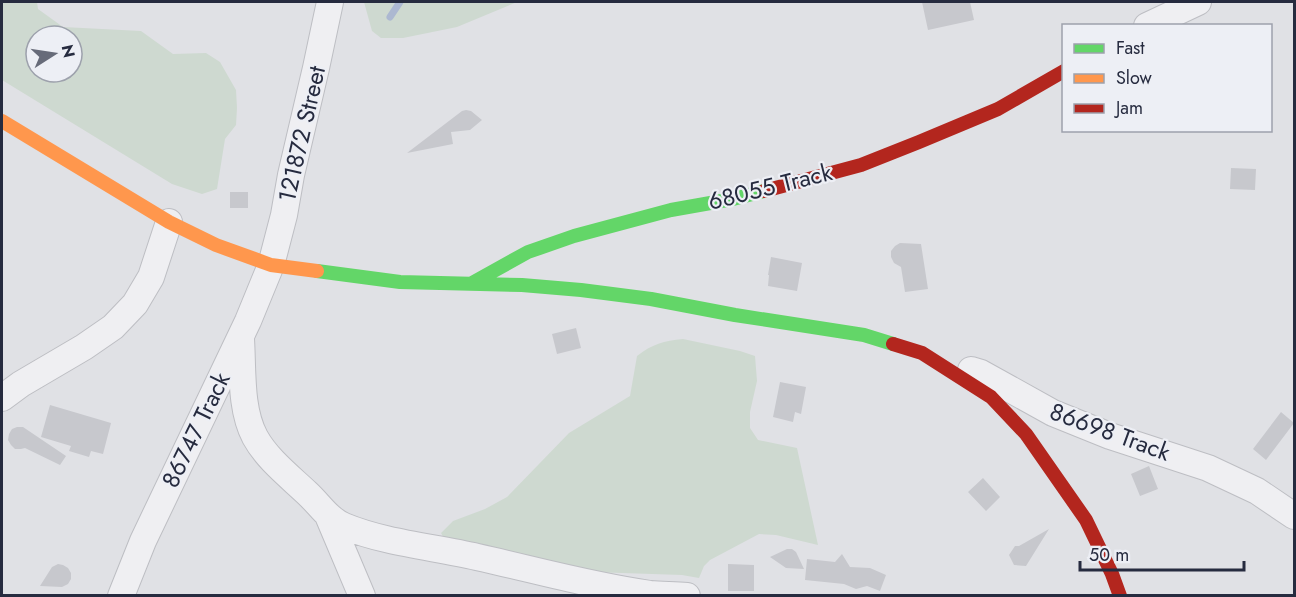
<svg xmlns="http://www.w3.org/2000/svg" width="1296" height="597" viewBox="0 0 1296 597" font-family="Jost,sans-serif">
<rect width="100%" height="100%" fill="#e0e1e5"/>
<path fill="#ced9d0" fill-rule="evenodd" d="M 2,2 L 37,2 L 38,9 L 63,27 L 141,31 L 173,54 L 206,53 L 220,62 L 236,90 L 237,108 L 236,125 L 225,139 L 217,189 L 202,194 L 172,184 L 2,80 ZM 36,36 L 72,36 L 72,72 L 36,72 Z
M 364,2 L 517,2 L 457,27 L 403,38 L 381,38 L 372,31 Z
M 683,339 L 740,351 L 755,356 L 757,381 L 750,412 L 750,428 L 758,440 L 797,448 L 818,545 L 776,535 L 759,534 L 710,560 L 704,566 L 699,578 L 682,575 L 592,572 L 445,540 L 441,533 L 453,521 L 485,509 L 507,497 L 569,433 L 630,396 L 637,356 C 652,344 664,341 683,339 Z"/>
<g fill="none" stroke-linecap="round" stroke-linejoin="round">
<path stroke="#acb8d1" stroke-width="7" d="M 390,17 L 400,2"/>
</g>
<path fill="#c7c8cd" d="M 922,2 L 970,2 L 974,20 L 928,30 Z
M 466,110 L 471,111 L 482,120 L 470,130 L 451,132 L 453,144 L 407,153 L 462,111 Z
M 1231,168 L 1256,169 L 1255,190 L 1230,189 Z
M 230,192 L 248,192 L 248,208 L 230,208 Z
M 900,243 L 921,244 L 928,289 L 905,292 L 901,267 L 894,263 L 891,257 L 891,251 L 895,246 Z
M 771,257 L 802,263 L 797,291 L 768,286 L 769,275 L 768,275 Z
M 576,328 L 581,348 L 557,354 L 552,334 Z
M 780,382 L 806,387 L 801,414 L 795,412 L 793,422 L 773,417 Z
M 50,405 L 111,423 L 103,454 L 91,451 L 89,457 L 69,451 L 71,446 L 41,437 Z
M 1281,412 L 1294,423 L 1266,460 L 1253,449 Z
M 17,427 L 23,427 L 66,456 L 60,465 L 25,448 L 21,449 L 15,449 L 11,445 L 8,440 L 9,434 L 12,429 Z
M 1149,466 L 1158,489 L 1140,496 L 1131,474 Z
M 983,478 L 1000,497 L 986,511 L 968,492 Z
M 1049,529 L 1026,566 L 1014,565 L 1009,555 L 1015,546 L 1019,546 Z
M 787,549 L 792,549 L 796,552 L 804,569 L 786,568 L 770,557 Z
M 842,554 L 850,567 L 870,568 L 886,575 L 880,591 L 867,586 L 856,589 L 844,584 L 805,580 L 807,559 L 835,562 Z
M 58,564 L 63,565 L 68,568 L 71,573 L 71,579 L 68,584 L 62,587 L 40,586 L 52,567 Z
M 728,564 L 754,565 L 754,591 L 728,591 Z"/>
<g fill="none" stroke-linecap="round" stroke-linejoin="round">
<defs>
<path id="street" d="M 1147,26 L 1198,2
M 241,339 C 243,370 240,409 255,437 C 267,459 289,476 307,493 C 320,505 328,519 344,526 C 385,543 434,547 477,557 C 535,570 592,586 650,594 C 662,595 675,595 687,596
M 971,370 L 981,373 L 1053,413 L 1110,436 L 1208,468 L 1257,491 L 1294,516
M 2,398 L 21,384 L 84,347 L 113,327 L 135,304 L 151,277 L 169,222
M 329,518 L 362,596
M 121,596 L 143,541 L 248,321 L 271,265 L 284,215 L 291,175 L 316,68 L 330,2"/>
</defs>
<use href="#street" stroke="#bdbec3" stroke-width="28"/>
<use href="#street" stroke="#efeff2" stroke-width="26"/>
<path stroke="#63d668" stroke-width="14" d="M 317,271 L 400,282 L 522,285 L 581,290 L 651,299 L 735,315 L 864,335 L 893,344
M 472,283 L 528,252 L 574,236 L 671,210 L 733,199 L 764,191"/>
<path stroke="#ff974d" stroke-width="14" d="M 2,121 L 169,222 L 216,245 L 271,265 L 317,271"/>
<path stroke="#b3261e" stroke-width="14" d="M 764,191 L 861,165 L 919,142 L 998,109 L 1064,71
M 893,344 L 922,353 L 991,397 L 1026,434 L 1086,520 L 1112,574 L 1120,596"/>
</g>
<g text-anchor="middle" stroke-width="4.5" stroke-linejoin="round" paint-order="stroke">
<g font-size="24" fill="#262b3f" stroke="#edeff5">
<text transform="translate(302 134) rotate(-77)" y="8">121872 Street</text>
<text transform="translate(770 187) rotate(-14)" y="8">68055 Track</text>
<text transform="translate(196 430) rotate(-64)" y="8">86747 Track</text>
<text transform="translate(1110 432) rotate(20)" y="8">86698 Track</text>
</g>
</g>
<rect width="1296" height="597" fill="none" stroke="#262b3f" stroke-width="6"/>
<rect x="1062" y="24" width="210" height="108" fill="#edeff5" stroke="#9da1ac" stroke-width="1.5"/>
<rect x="1074" y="44" width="30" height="9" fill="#63d668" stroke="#9da1ac" stroke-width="1.5"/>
<text x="1116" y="54" font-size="18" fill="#262b3f">Fast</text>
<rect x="1074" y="74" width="30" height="9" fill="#ff974d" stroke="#9da1ac" stroke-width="1.5"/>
<text x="1116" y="84" font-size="18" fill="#262b3f">Slow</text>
<rect x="1074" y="104" width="30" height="9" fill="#b3261e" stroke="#9da1ac" stroke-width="1.5"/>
<text x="1116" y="114" font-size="18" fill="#262b3f">Jam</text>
<g transform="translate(54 54) rotate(78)"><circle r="28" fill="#edeff5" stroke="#9da1ac" stroke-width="1.5"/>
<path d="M0-4.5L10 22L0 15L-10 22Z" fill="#676b79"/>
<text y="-9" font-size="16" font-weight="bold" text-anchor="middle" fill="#262b3f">N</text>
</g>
<path d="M1080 561v9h164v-9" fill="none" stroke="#262b3f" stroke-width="3"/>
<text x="1089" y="561" font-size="18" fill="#262b3f" stroke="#edeff5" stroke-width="4.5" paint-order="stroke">50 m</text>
</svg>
